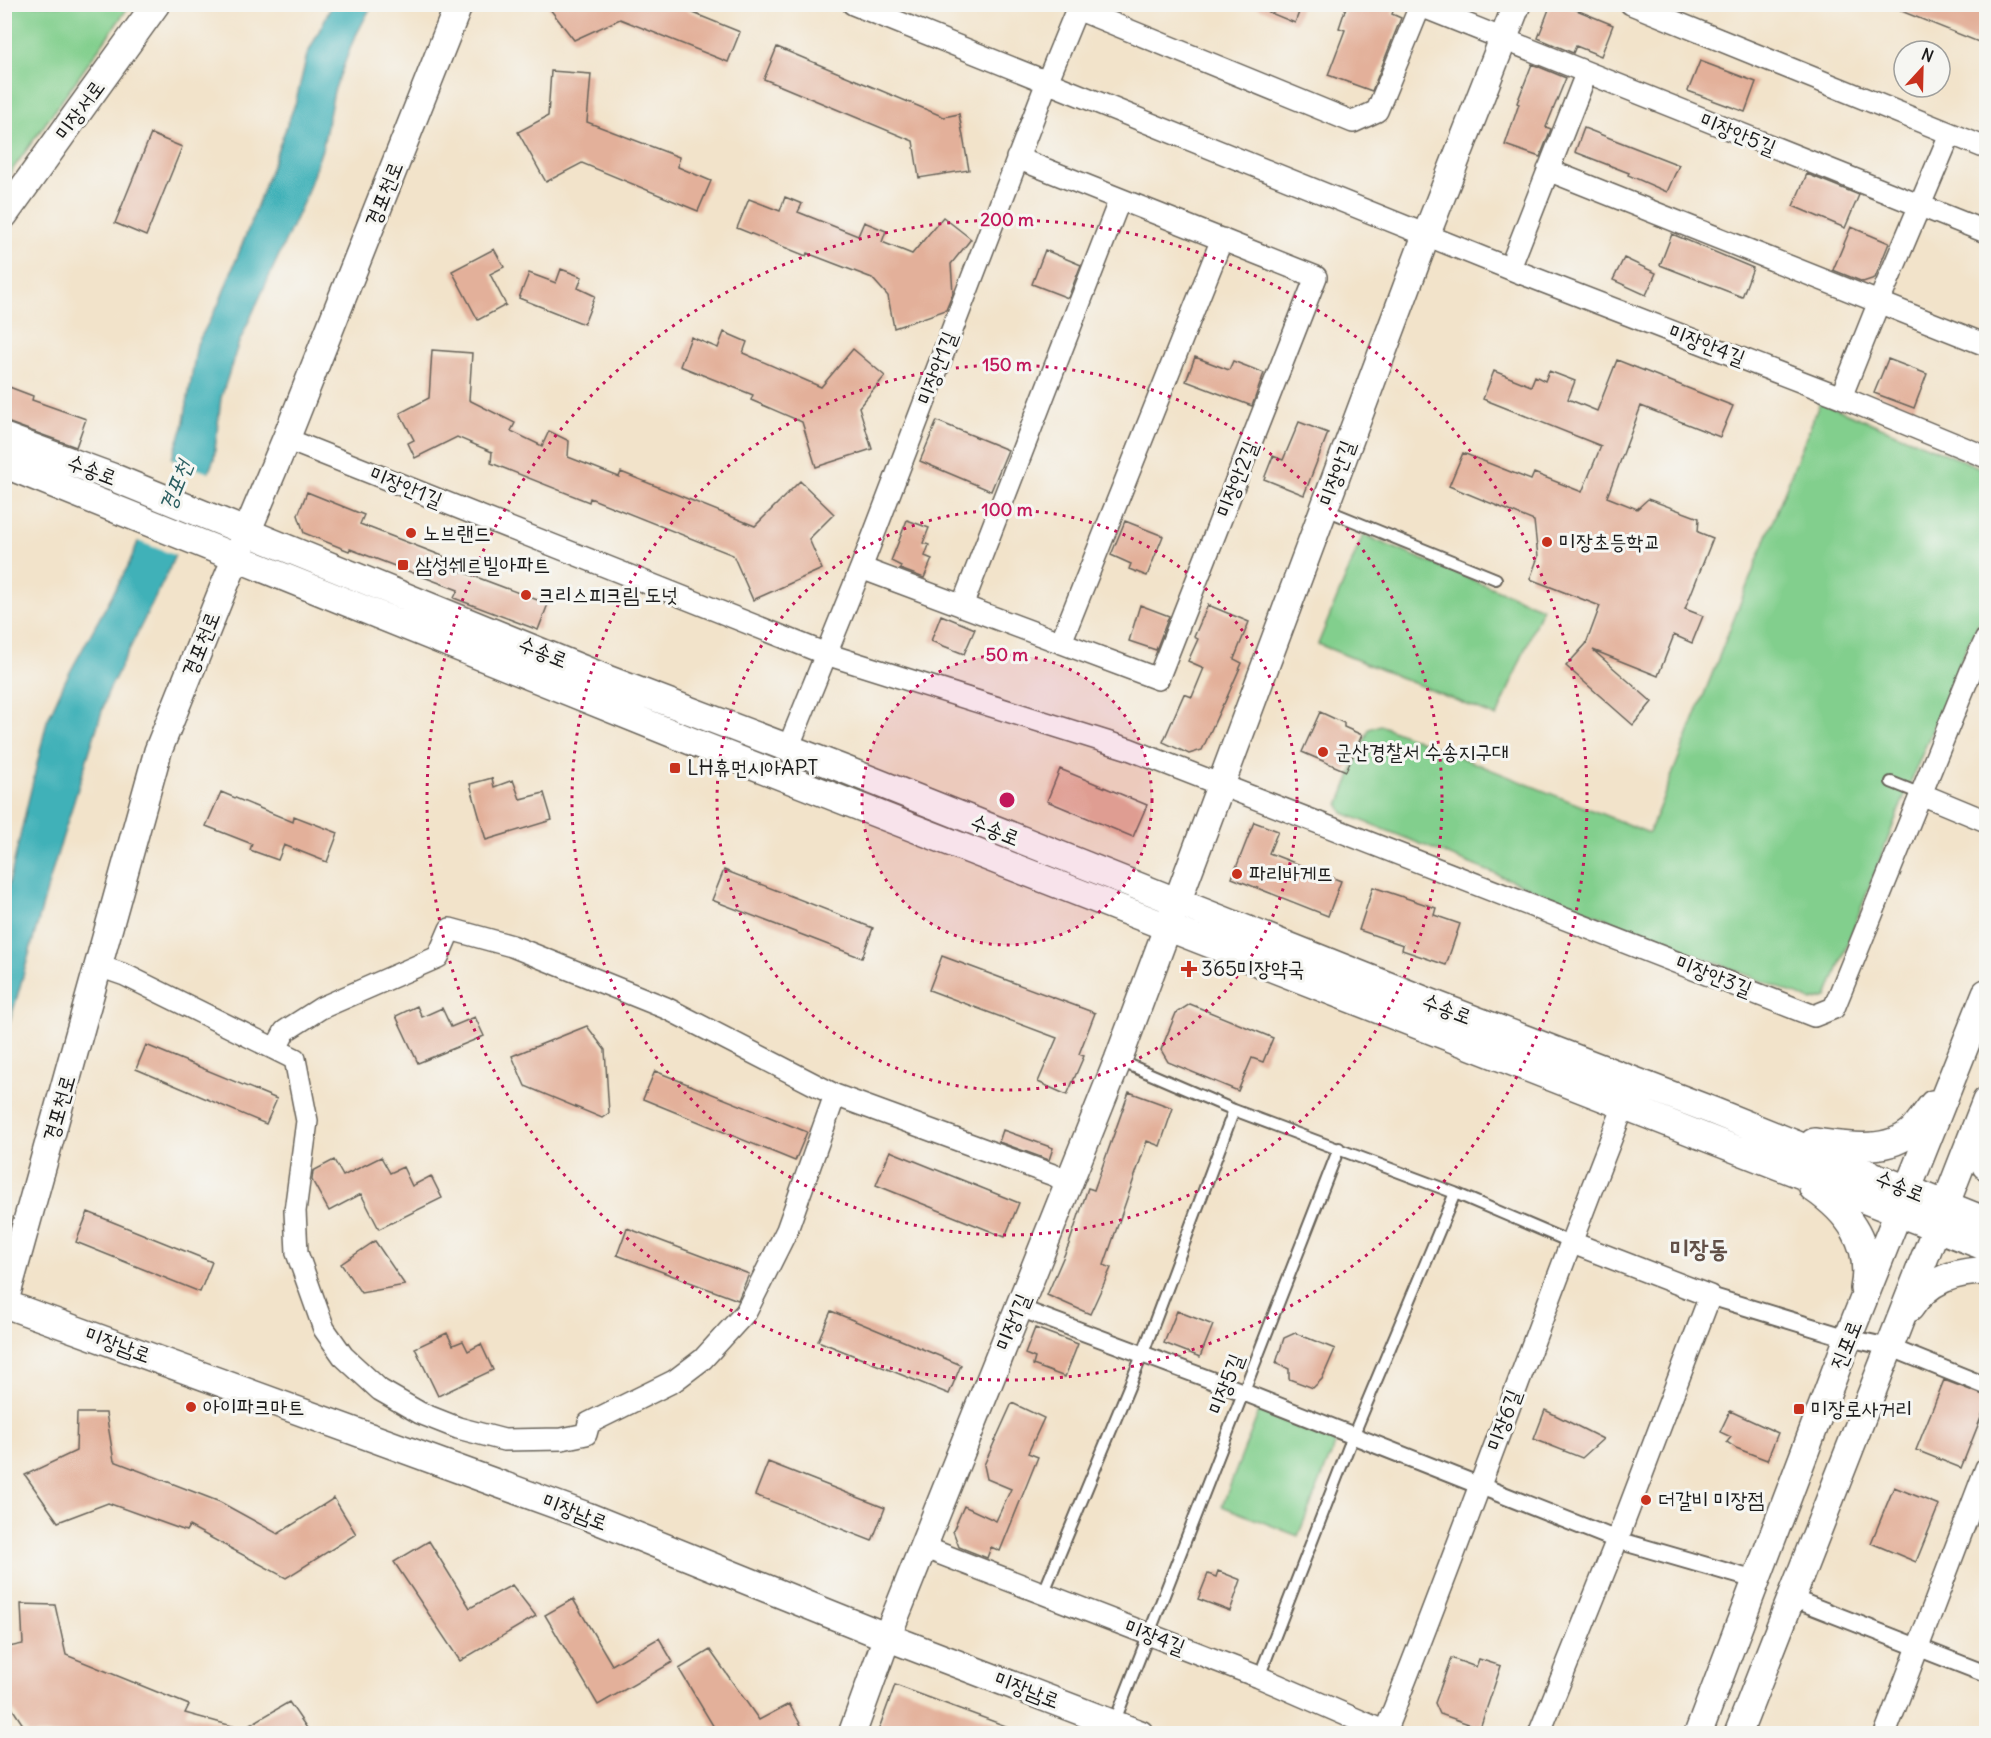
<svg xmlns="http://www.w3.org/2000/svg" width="1991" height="1738" viewBox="0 0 1991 1738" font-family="Delius,'Poor Story',sans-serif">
<rect width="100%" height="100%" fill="#f6f6f2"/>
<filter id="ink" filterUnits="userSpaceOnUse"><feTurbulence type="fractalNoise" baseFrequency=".0167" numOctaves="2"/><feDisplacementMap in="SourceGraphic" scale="12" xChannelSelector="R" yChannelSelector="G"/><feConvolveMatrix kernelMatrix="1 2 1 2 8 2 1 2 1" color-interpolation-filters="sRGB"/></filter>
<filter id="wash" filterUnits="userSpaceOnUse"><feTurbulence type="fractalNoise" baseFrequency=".008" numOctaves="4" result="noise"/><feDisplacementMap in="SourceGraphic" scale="24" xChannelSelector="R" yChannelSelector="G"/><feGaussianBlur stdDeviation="1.35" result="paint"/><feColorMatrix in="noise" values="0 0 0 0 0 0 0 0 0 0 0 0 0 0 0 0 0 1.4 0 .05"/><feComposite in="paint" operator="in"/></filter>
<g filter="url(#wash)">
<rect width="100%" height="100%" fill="#f2e3ca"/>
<path fill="#82cf8d" stroke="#4f7654" stroke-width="1.5" d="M 4,5 L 130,5 L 5,180 L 4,180 Z
M 1820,402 L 1986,470 L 1986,609 L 1966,648 L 1899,810 L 1827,997 L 1812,1001 L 1343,813 L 1339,805 L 1369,729 L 1380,725 L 1649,833 Z
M 1363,535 L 1542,608 L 1497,717 L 1318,644 Z
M 1260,1409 L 1337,1440 L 1298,1536 L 1222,1506 Z"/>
<path fill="#40b1b8" stroke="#2e666a" stroke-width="1.5" d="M 332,5 L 372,5 L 353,41 L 334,91 L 323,146 L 306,196 L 238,345 L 221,398 L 214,459 L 168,572 L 108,692 L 54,865 L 16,1001 L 5,1036 L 5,900 L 47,721 L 65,681 L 128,566 L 170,464 L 183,427 L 197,344 L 219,303 L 249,227 L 296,101 L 307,55 Z"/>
<path fill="#f2e3ca" d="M 169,458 L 211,474 L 177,556 L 135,540 Z"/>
<g id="blocks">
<path fill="#e3b09a" d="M 546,4 L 671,4 L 740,32 L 728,62 L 620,19 L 574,40 Z
M 1249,4 L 1302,4 L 1295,23 Z
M 1347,4 L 1396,4 L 1392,14 L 1401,18 L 1372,91 L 1328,75 L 1345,30 L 1339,28 Z
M 1551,4 L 1562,4 L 1613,25 L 1601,56 L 1576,46 L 1573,53 L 1538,38 Z
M 1887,4 L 1986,4 L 1986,45 L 1886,5 Z
M 777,47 L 944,117 L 959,114 L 969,170 L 919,178 L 913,141 L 764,79 Z
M 1700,61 L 1756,82 L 1745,112 L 1688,91 Z
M 1532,64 L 1566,78 L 1546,127 L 1551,129 L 1540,157 L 1505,145 L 1519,104 L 1517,103 Z
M 551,71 L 591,74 L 587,122 L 679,157 L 678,167 L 711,181 L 698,211 L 582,163 L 546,182 L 518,132 L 548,116 Z
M 1584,128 L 1679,165 L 1667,192 L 1628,175 L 1629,173 L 1575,152 Z
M 151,134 L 182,147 L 146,236 L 115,223 Z
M 1807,174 L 1859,195 L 1845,228 L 1793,206 Z
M 785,197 L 802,204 L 798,212 L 858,236 L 864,222 L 886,231 L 882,242 L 912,254 L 943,217 L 971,239 L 951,264 L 953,293 L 946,310 L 894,328 L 888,296 L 872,278 L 807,253 L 806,256 L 737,228 L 749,199 L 780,211 Z
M 1851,227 L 1889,243 L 1875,278 L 1863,282 L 1833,270 Z
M 1672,234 L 1753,268 L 1742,297 L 1660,265 Z
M 494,249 L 504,267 L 490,274 L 506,305 L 478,320 L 452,271 Z
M 1045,250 L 1081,265 L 1068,298 L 1032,284 Z
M 1624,258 L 1656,273 L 1646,295 L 1613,280 Z
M 561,269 L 582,277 L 578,288 L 595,296 L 584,324 L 519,298 L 529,273 L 556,283 Z
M 724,332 L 747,342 L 743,353 L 821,387 L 853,349 L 885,376 L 859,407 L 872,449 L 816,467 L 802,422 L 751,400 L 753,395 L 680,366 L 691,337 L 718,348 Z
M 432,350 L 472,353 L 469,400 L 515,423 L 511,431 L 542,446 L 549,431 L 569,441 L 568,457 L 619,477 L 621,472 L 755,526 L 800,481 L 834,514 L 809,539 L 822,569 L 753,600 L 733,555 L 590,498 L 589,502 L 491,463 L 492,452 L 457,437 L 415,458 L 408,443 L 414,440 L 400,413 L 429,398 Z
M 1195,357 L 1229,370 L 1233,361 L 1264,373 L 1252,406 L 1186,381 Z
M 1888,359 L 1927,374 L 1914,408 L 1874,393 Z
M 1617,360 L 1733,406 L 1720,437 L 1641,406 L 1607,497 L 1637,509 L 1648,499 L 1699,518 L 1698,532 L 1713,538 L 1685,609 L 1703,616 L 1692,643 L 1674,635 L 1658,676 L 1593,650 L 1652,702 L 1633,725 L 1566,666 L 1586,644 L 1600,606 L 1530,579 L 1538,557 L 1534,521 L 1449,486 L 1463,453 L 1531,480 L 1534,473 L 1582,492 L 1601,446 L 1483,399 L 1494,371 L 1531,386 L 1535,376 L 1545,381 L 1549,371 L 1575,381 L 1568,399 L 1597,411 Z
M 4,385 L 33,396 L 32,400 L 86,419 L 76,447 L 4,421 Z
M 937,421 L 1008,450 L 991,491 L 920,461 Z
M 1299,422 L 1328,433 L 1304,495 L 1264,479 L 1273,456 L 1283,460 Z
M 307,492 L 364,515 L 360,524 L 458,562 L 455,569 L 548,604 L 538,630 L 454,598 L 458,590 L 350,549 L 349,551 L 304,533 L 298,515 Z
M 907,520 L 929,528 L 923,543 L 929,545 L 925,556 L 932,559 L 924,578 L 900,569 L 901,566 L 891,561 Z
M 1125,521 L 1163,536 L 1147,576 L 1129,569 L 1131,564 L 1111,555 Z
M 1140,605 L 1169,616 L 1156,650 L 1129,641 Z
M 1208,605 L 1249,622 L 1234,659 L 1242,663 L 1224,704 L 1223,704 L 1202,750 L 1189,754 L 1163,742 L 1184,694 L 1192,697 L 1204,668 L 1188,661 L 1198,639 L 1194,637 Z
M 941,615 L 975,629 L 964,654 L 931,641 Z
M 1320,712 L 1344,723 L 1344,727 L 1362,735 L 1346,771 L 1302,752 Z
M 1060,769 L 1147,805 L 1133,837 L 1047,801 Z
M 492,778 L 494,787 L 513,780 L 520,799 L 544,793 L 552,820 L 486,840 L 470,784 Z
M 221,792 L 293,822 L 294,816 L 338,833 L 327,862 L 284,845 L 278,860 L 250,850 L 252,844 L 206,826 Z
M 1254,822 L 1278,831 L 1269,853 L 1341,881 L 1328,916 L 1232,878 Z
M 724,870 L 873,928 L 862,958 L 712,900 Z
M 1373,887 L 1436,908 L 1434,915 L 1460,924 L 1446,965 L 1402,950 L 1403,945 L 1359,930 Z
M 942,956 L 1095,1013 L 1079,1054 L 1084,1056 L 1067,1095 L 1038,1082 L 1057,1038 L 929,990 Z
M 1190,1004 L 1273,1038 L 1263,1062 L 1252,1058 L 1238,1091 L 1168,1062 L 1161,1050 L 1176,1013 Z
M 417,1006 L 422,1017 L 442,1008 L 451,1027 L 475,1017 L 484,1036 L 418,1063 L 396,1016 Z
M 587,1026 L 605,1050 L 609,1113 L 602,1118 L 525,1086 L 512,1056 Z
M 146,1045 L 277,1099 L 266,1124 L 136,1069 Z
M 655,1071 L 807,1132 L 795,1161 L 643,1099 Z
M 1129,1092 L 1173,1108 L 1160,1146 L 1147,1141 L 1104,1265 L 1111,1268 L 1090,1314 L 1047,1295 L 1069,1244 L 1088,1188 L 1094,1190 Z
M 1003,1130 L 1053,1148 L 1049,1160 L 999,1142 Z
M 890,1151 L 1019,1203 L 1005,1237 L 876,1185 Z
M 381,1157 L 390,1173 L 403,1167 L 412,1186 L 431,1176 L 442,1198 L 379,1229 L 361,1194 L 329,1211 L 312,1180 L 313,1171 L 334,1160 L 343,1176 Z
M 88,1212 L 212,1262 L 200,1292 L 76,1242 Z
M 627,1228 L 749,1274 L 738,1300 L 617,1255 Z
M 375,1241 L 405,1285 L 361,1293 L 341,1264 Z
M 831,1311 L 961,1365 L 949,1394 L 818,1341 Z
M 1177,1311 L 1213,1325 L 1200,1357 L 1164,1343 Z
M 1035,1328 L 1078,1344 L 1065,1377 L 1033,1365 L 1035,1358 L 1025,1354 Z
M 447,1333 L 453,1345 L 463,1341 L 468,1351 L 481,1344 L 493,1370 L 438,1396 L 415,1348 Z
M 1295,1333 L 1335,1349 L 1322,1379 L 1313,1388 L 1289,1379 L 1289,1369 L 1276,1363 L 1284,1338 Z
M 1944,1380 L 1986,1396 L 1986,1405 L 1961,1468 L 1916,1450 Z
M 1012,1403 L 1044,1418 L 1028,1453 L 1038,1457 L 1000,1551 L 991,1547 L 987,1558 L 959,1547 L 953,1531 L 964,1506 L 996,1521 L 1011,1489 L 987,1479 L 984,1465 Z
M 1545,1410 L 1603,1439 L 1582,1458 L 1534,1439 Z
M 1730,1411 L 1778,1433 L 1767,1460 L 1736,1448 L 1727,1442 L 1731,1437 L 1720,1432 Z
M 77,1413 L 106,1413 L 114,1461 L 220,1502 L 278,1534 L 334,1498 L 356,1534 L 286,1578 L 189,1526 L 186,1531 L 108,1503 L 58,1522 L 25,1475 L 76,1451 Z
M 768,1462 L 885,1508 L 872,1541 L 755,1495 Z
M 1894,1487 L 1939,1505 L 1916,1562 L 1871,1543 Z
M 429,1541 L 470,1608 L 512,1585 L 536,1616 L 460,1661 L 394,1562 Z
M 1218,1571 L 1241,1580 L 1230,1611 L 1198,1599 L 1208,1574 L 1216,1577 Z
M 573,1599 L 612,1665 L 659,1638 L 673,1662 L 598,1705 L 545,1615 Z
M 21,1604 L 55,1605 L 66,1655 L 189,1705 L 185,1713 L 243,1729 L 289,1702 L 311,1734 L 29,1734 L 4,1696 L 4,1648 L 23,1644 Z
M 710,1650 L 759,1720 L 789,1704 L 806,1734 L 718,1734 L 679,1669 Z
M 1451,1658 L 1476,1667 L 1479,1659 L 1501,1666 L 1480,1728 L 1440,1714 L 1435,1703 Z
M 895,1685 L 1022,1732 L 1022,1734 L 877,1734 Z"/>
</g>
</g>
<g filter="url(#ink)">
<use href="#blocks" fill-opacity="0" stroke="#676259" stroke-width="1.5"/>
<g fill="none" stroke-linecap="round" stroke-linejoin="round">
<defs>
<path id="service" d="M 1324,509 L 1496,579
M 1891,782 L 1921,794
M 1118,1060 L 1234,1110 L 1455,1193 L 1570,1242
M 1043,1594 L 1143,1353 L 1234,1110
M 1259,1677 L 1353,1436 L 1455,1193
M 1114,1723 L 1339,1148"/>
<path id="pedestrian" d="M 1710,1296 L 1848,1338 L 1889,1347 L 1986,1386
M 1019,1308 L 1243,1392 L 1617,1540 L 1745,1577
M 1802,1602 L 1986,1674"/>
<path id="minor" d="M 1079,4 L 1047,82 L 1518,272 L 1841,397 L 1986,457
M 1416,4 L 1986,232
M 1631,4 L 1986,148
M 1077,9 L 1353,122 L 1377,111 L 1420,6
M 1548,170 L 1986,345
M 1510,268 L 1586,74
M 1841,397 L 1879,302 L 1950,134
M 286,439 L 826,654 L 1129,749 L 1814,1016 L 1834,1008 L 1971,671 L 1986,639
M 861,568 L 1158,679 L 1316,277 L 1017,158
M 962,606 L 1120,199
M 1061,642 L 1222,239
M 788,748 L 861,568 L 1047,82 L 853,4
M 1921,794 L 1986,821
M 99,966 L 125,975 L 295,1059 L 307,1121 L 295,1211 L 297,1253 L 324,1329 L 343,1356 L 380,1390 L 420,1413 L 458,1428 L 504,1440 L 562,1439 L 586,1434 L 589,1423 L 674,1381 L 703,1359 L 746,1312 L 787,1230 L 835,1095 L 1056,1176 L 1067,1184
M 276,1048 L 285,1031 L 321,1008 L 438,957 L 450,929 L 512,946 L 666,1008 L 835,1095
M 923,1547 L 1259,1677 L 1390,1734
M 1384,1734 C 1468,1526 1541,1314 1624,1106
M 1539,1734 L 1617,1540 L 1710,1296 L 1570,1242
M 1885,1734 L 1986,1468"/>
<path id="tertiary" d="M 4,215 L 156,4
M 4,437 L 112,477 L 607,679 L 846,770 L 1439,1006 L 1713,1111 L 1986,1221
M 4,464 L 691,741 L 1986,1247
M 1986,1123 L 1983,1153 L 1986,1166
M 1814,1142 C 1845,1146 1888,1154 1913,1130 C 1920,1122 1926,1113 1933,1104
M 1813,1188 C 1848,1212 1873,1244 1864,1289
M 4,1304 L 158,751 L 223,589 L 286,439 L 459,4
M 5,1304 L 587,1516 L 887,1637 L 1140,1734
M 1910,1308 C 1928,1280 1955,1271 1986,1271
M 852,1734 L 887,1637 L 1118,1060 L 1427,233 L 1517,4
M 1698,1734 L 1848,1338 L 1986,993
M 1738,1734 L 1986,1101"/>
</defs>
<use href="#service" stroke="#676259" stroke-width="14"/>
<use href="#pedestrian" stroke="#676259" stroke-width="20"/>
<use href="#minor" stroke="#676259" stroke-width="24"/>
<use href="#tertiary" stroke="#676259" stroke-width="30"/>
<use href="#service" stroke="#fff" stroke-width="10"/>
<use href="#pedestrian" stroke="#fff" stroke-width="16"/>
<use href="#minor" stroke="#fff" stroke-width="21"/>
<use href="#tertiary" stroke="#fff" stroke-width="27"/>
</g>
</g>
<circle cx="1007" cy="800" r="145" fill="#c2185b" fill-opacity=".12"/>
<g fill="none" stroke="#c2185b" stroke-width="3" stroke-dasharray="3 6">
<circle cx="1007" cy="800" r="145"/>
<circle cx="1007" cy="800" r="290"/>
<circle cx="1007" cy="800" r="435"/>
<circle cx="1007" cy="800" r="580"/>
</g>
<g fill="#c8321e" stroke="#f6f6f2" stroke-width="2">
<circle cx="411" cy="533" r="6"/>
<circle cx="1547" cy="542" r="6"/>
<rect x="397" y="559" width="12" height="12" rx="3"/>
<circle cx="526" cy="595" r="6"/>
<circle cx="1323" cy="752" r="6"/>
<rect x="669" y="762" width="12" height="12" rx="3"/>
<circle cx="1237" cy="874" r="6"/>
<path d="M1186 960h6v6h6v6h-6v6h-6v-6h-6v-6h6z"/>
<circle cx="191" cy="1407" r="6"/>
<rect x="1793" y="1403" width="12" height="12" rx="3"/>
<circle cx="1646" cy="1500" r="6"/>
</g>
<g text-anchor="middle" stroke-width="6" stroke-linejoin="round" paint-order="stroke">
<g font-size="21" fill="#1c1c1c" stroke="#f6f6f2">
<text transform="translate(80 110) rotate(-54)" y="7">미장서로</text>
<text transform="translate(1738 134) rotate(22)" y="7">미장안5길</text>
<text transform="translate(384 194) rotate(-68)" y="7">경포천로</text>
<text transform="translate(1707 345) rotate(21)" y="7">미장안4길</text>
<text transform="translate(937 368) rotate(-69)" y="7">미장안1길</text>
<text transform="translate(92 470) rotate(21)" y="7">수송로</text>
<text transform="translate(1337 473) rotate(-70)" y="7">미장안길</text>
<text transform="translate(1237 479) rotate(-69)" y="7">미장안2길</text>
<text transform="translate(406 487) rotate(22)" y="7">미장안1길</text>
<text transform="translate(201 644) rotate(-68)" y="7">경포천로</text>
<text transform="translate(543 652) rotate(22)" y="7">수송로</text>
<text transform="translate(995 830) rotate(22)" y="7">수송로</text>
<text transform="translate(1714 976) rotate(21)" y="7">미장안3길</text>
<text transform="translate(1447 1009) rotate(21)" y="7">수송로</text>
<text transform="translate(59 1108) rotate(-74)" y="7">경포천로</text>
<text transform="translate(1900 1186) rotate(22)" y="7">수송로</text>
<text transform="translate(1013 1322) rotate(-68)" y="7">미장1길</text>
<text transform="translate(118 1345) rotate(20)" y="7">미장남로</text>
<text transform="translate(1846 1345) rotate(-68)" y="7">진포로</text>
<text transform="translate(1226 1384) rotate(-69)" y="7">미장5길</text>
<text transform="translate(1504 1420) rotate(-70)" y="7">미장6길</text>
<text transform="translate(575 1512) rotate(21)" y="7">미장남로</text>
<text transform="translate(1155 1637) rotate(21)" y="7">미장4길</text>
<text transform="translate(1027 1690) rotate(21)" y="7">미장남로</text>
</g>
<g font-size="21" fill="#1c1c1c" stroke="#f6f6f2" text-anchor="start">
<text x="423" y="540">노브랜드</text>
<text x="1559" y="549">미장초등학교</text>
<text x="415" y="572">삼성쉐르빌아파트</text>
<text x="538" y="602">크리스피크림 도넛</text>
<text x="1335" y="759">군산경찰서 수송지구대</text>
<text x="687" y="775">LH휴먼시아APT</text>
<text x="1249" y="881">파리바게뜨</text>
<text x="1201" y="976">365미장약국</text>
<text x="203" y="1414">아이파크마트</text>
<text x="1811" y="1416">미장로사거리</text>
<text x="1658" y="1507">더갈비 미장점</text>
</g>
<g font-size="22" font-style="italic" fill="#2c5f62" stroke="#f6f6f2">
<text transform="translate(175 486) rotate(-68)" y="8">경포천</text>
</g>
<g font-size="24" font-weight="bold" fill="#625048" stroke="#f6f6f2">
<text x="1699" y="1257">미장동</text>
</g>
</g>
<circle cx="1007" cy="800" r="9" fill="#c2185b" stroke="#f6f6f2" stroke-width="3"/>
<g font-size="18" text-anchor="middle" font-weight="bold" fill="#c2185b" stroke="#f6f6f2" stroke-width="6" stroke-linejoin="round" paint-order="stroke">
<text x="1007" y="226">200 m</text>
<text x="1007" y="371">150 m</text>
<text x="1007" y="516">100 m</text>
<text x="1007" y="661">50 m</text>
</g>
<rect width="1991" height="1738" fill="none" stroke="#f6f6f2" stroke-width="24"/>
<g transform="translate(1922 69) rotate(22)"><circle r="28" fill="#f6f6f2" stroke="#9f9f9c" stroke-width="1.5"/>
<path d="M0-4.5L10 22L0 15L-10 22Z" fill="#c8321e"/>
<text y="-9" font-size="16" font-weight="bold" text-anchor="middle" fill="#1c1c1c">N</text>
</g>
</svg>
